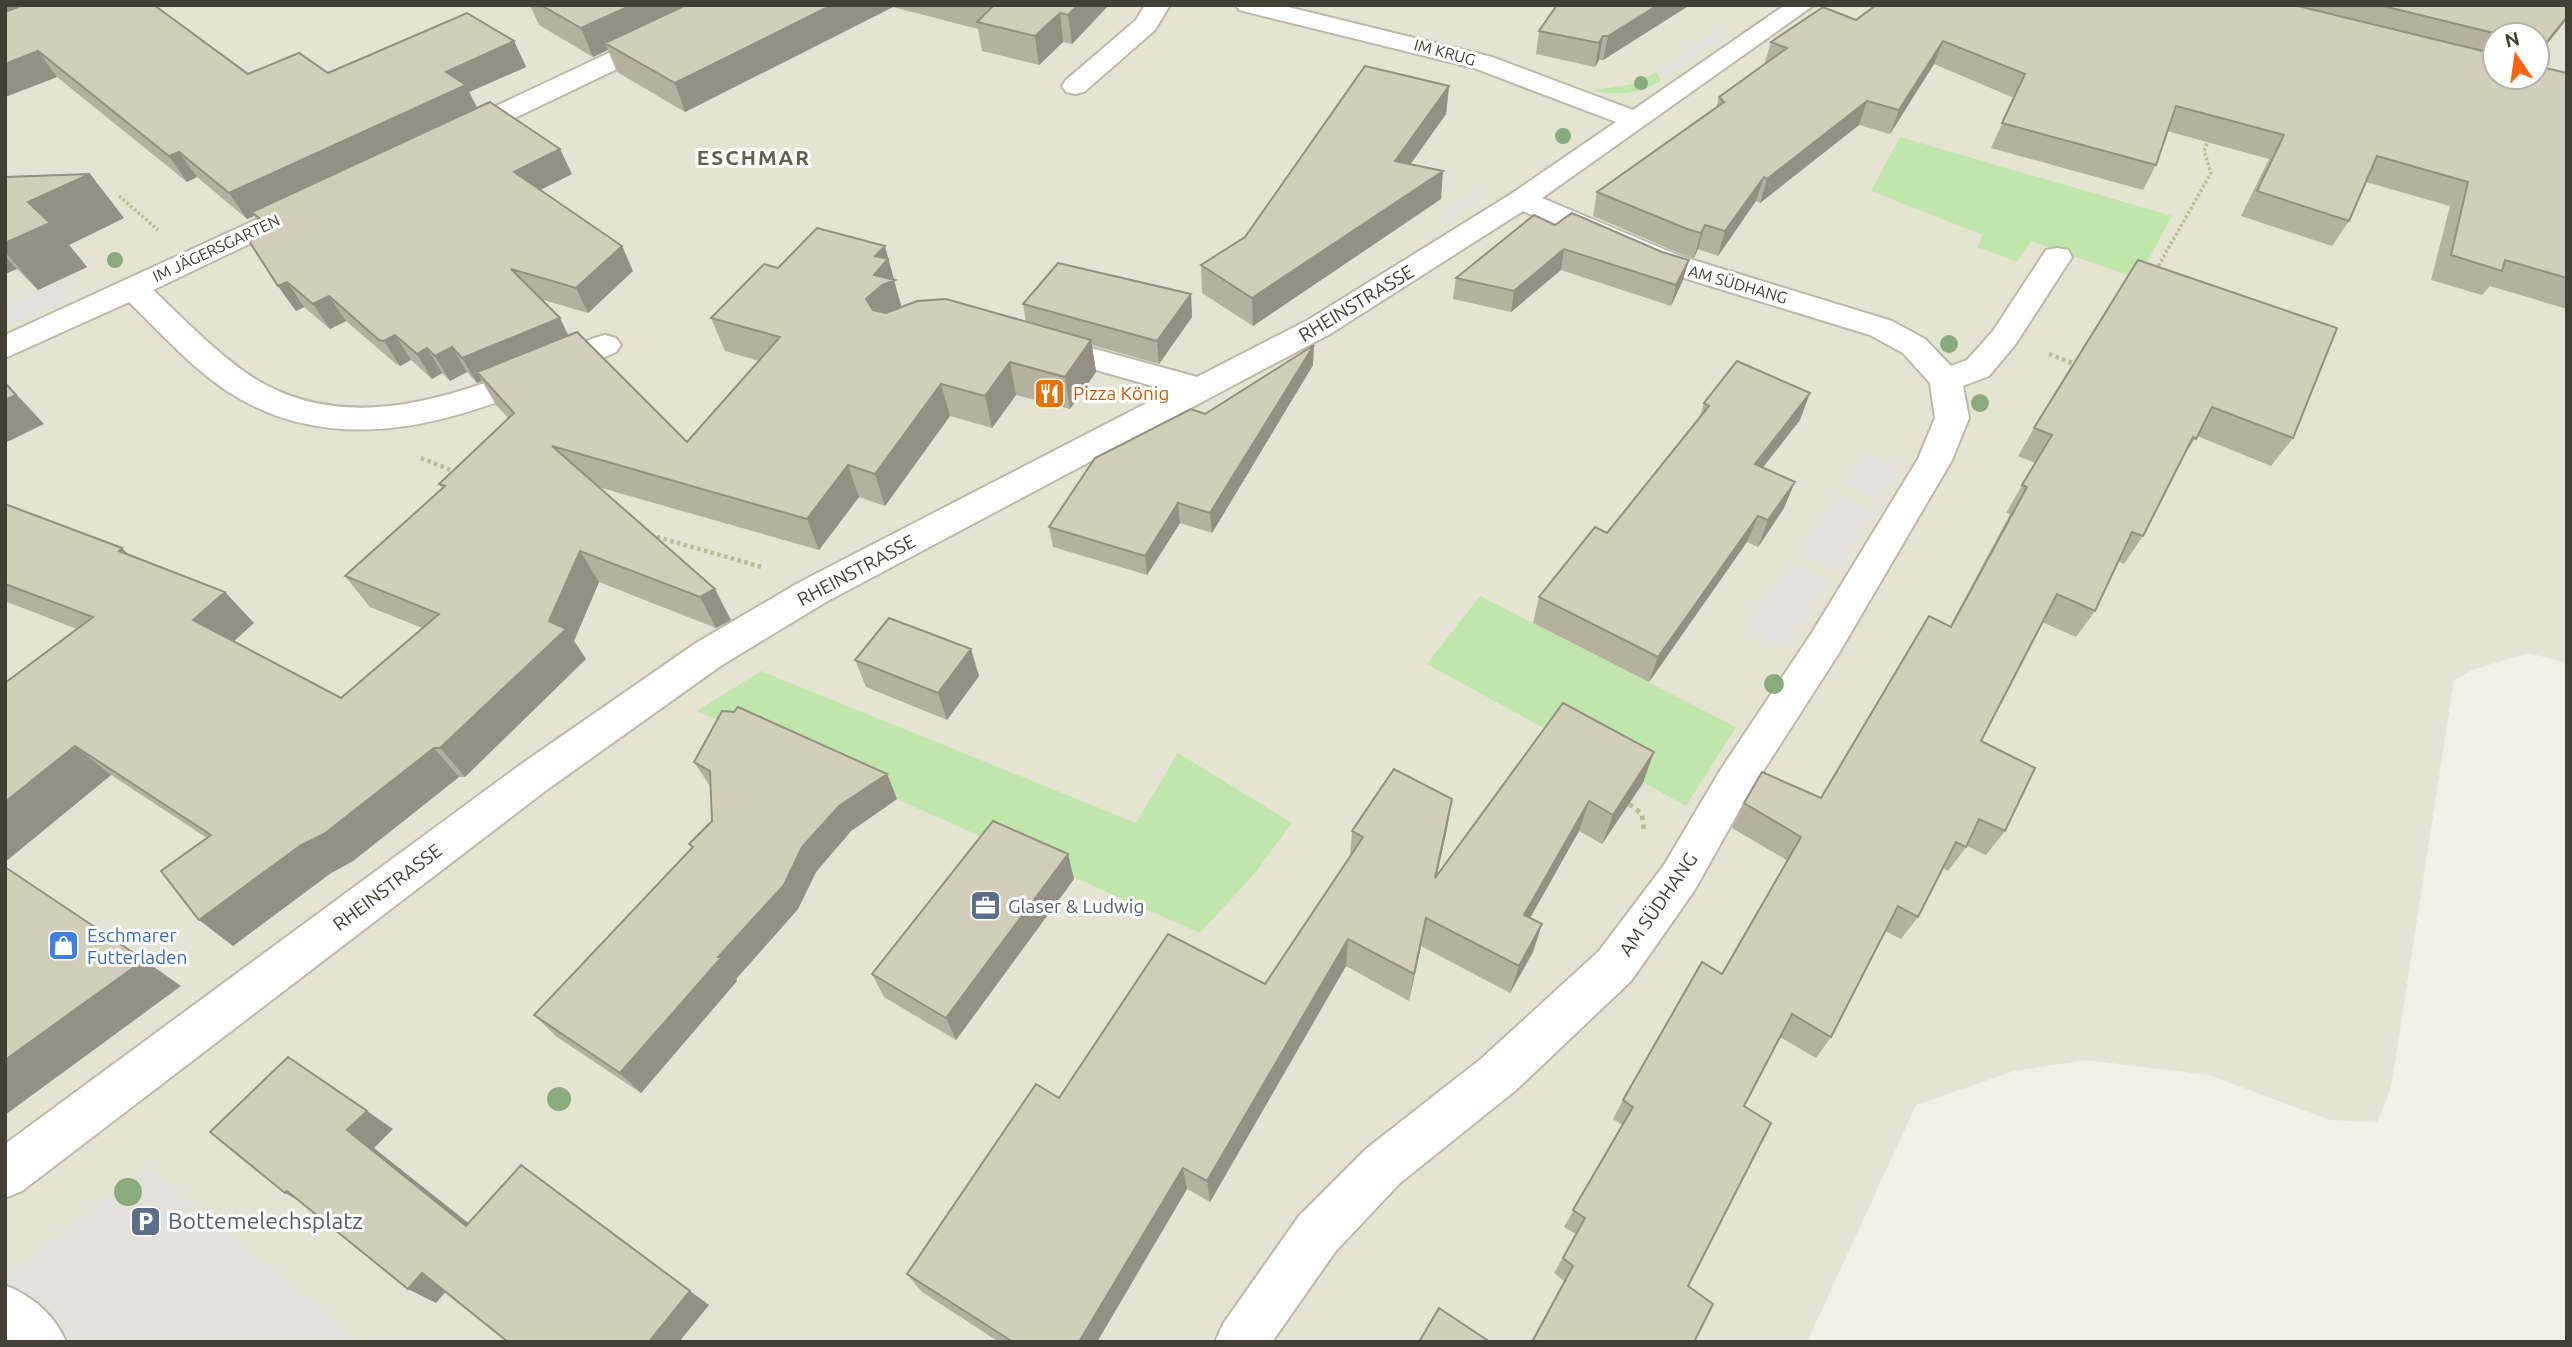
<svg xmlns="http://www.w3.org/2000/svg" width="2572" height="1347" viewBox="0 0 2572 1347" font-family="Ubuntu,sans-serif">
<rect width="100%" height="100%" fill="#f2f0e3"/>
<path fill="#e5e3d1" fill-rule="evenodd" d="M 5,5 L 2567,5 L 2567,663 L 2528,653 L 2472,670 L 2454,680 L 2391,1088 L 2377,1122 L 2330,1120 L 2209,1075 L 2086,1060 L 2014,1071 L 1916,1105 L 1807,1342 L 5,1342 ZM 2495,35 L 2537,35 L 2537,77 L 2495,77 Z"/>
<path fill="#c0e6ab" d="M 1655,72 L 1660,77 L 1660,81 C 1639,95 1615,96 1592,90 L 1634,84 Z
M 1900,137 L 2172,216 L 2138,279 L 2031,241 L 2017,262 L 1977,247 L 1983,235 L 1871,191 Z
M 1480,596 L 1736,727 L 1686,806 L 1427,664 Z
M 761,671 L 1136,823 L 1178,753 L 1292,823 L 1254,874 L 1200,933 L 697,711 Z"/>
<path fill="#e2e1dc" d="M 1719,30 L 1729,35 L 1665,77 L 1655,72 Z
M 1475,190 L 1485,196 L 1444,223 L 1442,212 Z
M 60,280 L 76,295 L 5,328 L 5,305 Z
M 1864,452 L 1899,466 L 1879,497 L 1844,483 Z
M 1837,494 L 1876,512 L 1836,573 L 1795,554 Z
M 1790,562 L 1831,581 L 1787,649 L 1745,628 Z
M 147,1165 L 361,1342 L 5,1342 L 5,1277 Z"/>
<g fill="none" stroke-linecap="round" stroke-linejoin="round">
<defs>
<path id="minor" d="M 711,5 L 743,5 L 740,10 L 467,141 L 457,143 L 447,141 L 443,135 L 447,129 Z
M 1145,5 L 1170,5 L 1155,30 L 1084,92 L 1075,94 L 1066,92 L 1062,86 L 1066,80 L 1136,20 Z
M 1236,5 L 1280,5 L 1492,57 L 1633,110 L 1785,5 L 1814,5 L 1542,198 L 1680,256 L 1892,321 L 1925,339 L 1951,366 L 1967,360 L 1993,331 L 2046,250 L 2057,248 L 2068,250 L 2072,257 L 2015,345 L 1989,376 L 1963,386 L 1969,418 L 1952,460 L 1839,653 L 1749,793 L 1694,891 L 1631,981 L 1516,1090 L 1400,1183 L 1335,1252 L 1272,1342 L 1215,1342 L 1223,1324 L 1299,1216 L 1366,1149 L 1482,1058 L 1599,951 L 1664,865 L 1721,769 L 1813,631 L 1918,459 L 1935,418 L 1930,383 L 1903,353 L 1870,335 L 1658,270 L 1523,211 L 1330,334 L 826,602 L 722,665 L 548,789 L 22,1191 L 5,1198 L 5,1144 L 520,765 L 696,643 L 800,582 L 1170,391 L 1033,352 L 1028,345 L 1033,338 L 1044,335 L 1197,377 L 1308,320 L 1511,194 L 1616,122 L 1474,68 L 1239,10 Z
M 310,195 L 320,198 L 324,204 L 320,210 L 153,290 C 184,319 214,351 249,375 C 358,447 488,384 594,338 L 605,335 L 616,338 L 621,345 L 616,352 C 495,407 353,473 227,391 C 191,367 160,332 129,302 L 5,358 L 5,335 Z
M 5,1285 C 32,1296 55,1315 66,1342 L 5,1342 Z"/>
</defs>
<use href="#minor" stroke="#bdb9a6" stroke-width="4"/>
<path stroke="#beb897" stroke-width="3.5" stroke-dasharray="2.5 2.5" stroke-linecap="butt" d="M 119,196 L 158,230
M 2156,270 L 2211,173 L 2204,151 L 2209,138"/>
<path stroke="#beb897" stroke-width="4.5" stroke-dasharray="3.5 3.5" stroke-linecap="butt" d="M 2049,354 L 2077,365
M 421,458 L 458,473
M 650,535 L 762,567"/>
<path stroke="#beb897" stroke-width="5" stroke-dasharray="4.5 4.5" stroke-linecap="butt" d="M 1629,804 L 1642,814 L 1644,831"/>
<use href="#minor" fill="#fff" fill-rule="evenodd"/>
</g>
<g fill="#8aac7c">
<circle cx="1641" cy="83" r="7"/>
<circle cx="1563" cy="136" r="8"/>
<circle cx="115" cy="260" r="8"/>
<circle cx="1949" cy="344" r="9"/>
<circle cx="1980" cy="403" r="9"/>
<circle cx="1774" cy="684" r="10"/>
<circle cx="559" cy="1099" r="12"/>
<circle cx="128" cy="1192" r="14"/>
</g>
<path fill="#b5b19f" d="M 5,5 L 248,74 L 328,73 L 514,41 L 526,67 L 469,92 L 477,108 L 572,174 L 540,190 L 633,271 L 588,313 L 540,299 L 569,336 L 687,442 L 759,361 L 725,351 L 711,318 L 778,268 L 893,280 L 902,307 L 1026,322 L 1023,304 L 1191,294 L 1192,317 L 1159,364 L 1092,345 L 1096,372 L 1070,409 L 1016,395 L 992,428 L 950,416 L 885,506 L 859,497 L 819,550 L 598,487 L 731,620 L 716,628 L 599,582 L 574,641 L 586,659 L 465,777 L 459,777 L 353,861 L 331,873 L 233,946 L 207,838 L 111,775 L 5,862 L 77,629 L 7,602 L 5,603 L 5,504 L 130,555 L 254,623 L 234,641 L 341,698 L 422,628 L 370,607 L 345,576 L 442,488 L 439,484 L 509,419 L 496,405 L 482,381 L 477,383 L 467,372 L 450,381 L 442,373 L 432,379 L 411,360 L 400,366 L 396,364 L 346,321 L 330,329 L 304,307 L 296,311 L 278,286 L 266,233 L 254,216 L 247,219 L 197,177 L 187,182 L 57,77 L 5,97 Z
M 530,5 L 1108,5 L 1108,6 L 1072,44 L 1063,42 L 1039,65 L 982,51 L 978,29 L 893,7 L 685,112 L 617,72 L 608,50 L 593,57 L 539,25 Z
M 1690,5 L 1603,60 L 1599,60 L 1595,67 L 1536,54 L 1539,31 Z
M 1876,5 L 2567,5 L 2567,19 L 2543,48 L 2546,49 L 2537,60 L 2537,35 L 2495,35 L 2495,77 L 2567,73 L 2567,309 L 2490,286 L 2482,295 L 2431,280 L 2450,206 L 2366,182 L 2349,221 L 2332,246 L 2241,216 L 2269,159 L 2167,131 L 2156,165 L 2143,190 L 1991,148 L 2014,98 L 1934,64 L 1890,134 L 1859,125 L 1760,203 L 1756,201 L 1718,256 L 1698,249 L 1694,258 L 1681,254 L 1593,216 L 1597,192 L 1716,108 L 1719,97 L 1764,65 L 1771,42 L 1856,20 Z
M 1449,86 L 1446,114 L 1410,164 L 1441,199 L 1253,326 L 1202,293 L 1201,265 L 1245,237 Z
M 90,174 L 124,218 L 69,245 L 87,267 L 38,290 L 17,269 L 5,274 L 5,177 Z
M 1534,215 L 1683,280 L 1671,306 L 1561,270 L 1511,312 L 1453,299 L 1456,278 Z
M 2138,260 L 2293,438 L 2271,466 L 2197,436 L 2181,460 L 2143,536 L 2124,564 L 2118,561 L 2095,611 L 2076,637 L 2042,622 L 1981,741 L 2005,831 L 1986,855 L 1967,846 L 1948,871 L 1943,868 L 1918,917 L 1901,939 L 1885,931 L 1831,1037 L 1816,1058 L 1780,1037 L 1744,1106 L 1688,1286 L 1694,1342 L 1531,1342 L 1564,1281 L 1554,1273 L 1576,1234 L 1564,1227 L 1622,1125 L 1613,1119 L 1623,1100 L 1722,974 L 1788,861 L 1732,828 L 1744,803 L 1821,798 L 1950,626 L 2010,514 L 2006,513 L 2035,463 L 2018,456 L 2034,428 Z
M 1313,365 L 1212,533 L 1180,523 L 1147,575 L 1053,547 L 1049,527 L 1205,414 Z
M 1704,403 L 1800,420 L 1763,467 L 1784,508 L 1758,547 L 1747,542 L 1649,682 L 1533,623 L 1539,597 L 1607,533 L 1699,419 Z
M 855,660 L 979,676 L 947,720 L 866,687 Z
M 1563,703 L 1643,783 L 1602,844 L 1579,831 L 1530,918 L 1533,952 L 1510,993 L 1421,946 L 1409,1001 L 1346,966 L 1210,1202 L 1187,1189 L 1097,1342 L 999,1342 L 922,1292 L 907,1274 L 1059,1098 L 1265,984 L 1350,856 L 1352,831 L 1447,829 L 1436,876 Z
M 694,762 L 887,774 L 897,799 L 851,831 L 816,872 L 798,909 L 736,979 L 737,981 L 641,1093 L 557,1037 L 534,1015 L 692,848 L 689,844 L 712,821 L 711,788 Z
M 1074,879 L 956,1040 L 884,997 L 872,974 Z"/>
<path fill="#949082" d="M 5,5 L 48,5 L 5,21 Z
M 632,5 L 704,5 L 605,43 L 608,50 L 593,57 L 581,28 Z
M 832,5 L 893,5 L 893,7 L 685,112 L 675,83 Z
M 1078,5 L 1108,5 L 1108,6 L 1072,44 L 1068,15 Z
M 1658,5 L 1690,5 L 1603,60 L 1608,36 Z
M 1060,13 L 1063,42 L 1039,65 L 1035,36 Z
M 2567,17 L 2567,19 L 2543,49 L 2541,49 Z
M 1603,36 L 1599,60 L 1595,67 L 1599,43 Z
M 514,41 L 526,67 L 469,92 L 479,111 L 252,212 L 254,216 L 247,219 L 229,193 L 446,72 Z
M 1943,41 L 1934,64 L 1890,134 L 1899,110 Z
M 38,51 L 57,77 L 5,97 L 5,64 Z
M 1449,86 L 1446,114 L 1393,189 L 1395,161 Z
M 1867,101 L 1859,125 L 1760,203 L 1767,179 Z
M 560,149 L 572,174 L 526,197 L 514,172 Z
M 179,152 L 197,177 L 187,182 L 169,156 Z
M 1443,171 L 1441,199 L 1253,326 L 1252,298 Z
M 90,174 L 124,218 L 69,245 L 87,267 L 38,290 L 5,252 L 5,243 L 28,202 Z
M 1764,177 L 1756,201 L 1718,256 L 1725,231 Z
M 1705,225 L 1698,249 L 1694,258 L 1701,233 Z
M 622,246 L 633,271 L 588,313 L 576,288 Z
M 885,246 L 903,313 L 876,331 L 866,299 L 874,275 L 875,256 Z
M 1564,249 L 1561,270 L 1511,312 L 1514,291 Z
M 5,256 L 17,269 L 5,274 Z
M 1689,260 L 1683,280 L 1671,306 L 1676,285 Z
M 287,282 L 304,307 L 296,311 L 278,286 Z
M 1191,294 L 1192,317 L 1159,364 L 1157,341 Z
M 329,296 L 346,321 L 330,329 L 313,304 Z
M 560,318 L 572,343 L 477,372 L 482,381 L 477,383 L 462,358 Z
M 395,335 L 411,360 L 400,366 L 384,341 Z
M 1091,340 L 1096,372 L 1070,409 L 1065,377 Z
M 1314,345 L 1313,365 L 1212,533 L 1210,513 Z
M 452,347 L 467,372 L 450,381 L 435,356 Z
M 427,348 L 442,373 L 432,379 L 417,354 Z
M 1010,362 L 1016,395 L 992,428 L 985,396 Z
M 5,382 L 44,424 L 5,443 Z
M 941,384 L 950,416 L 885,506 L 875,474 Z
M 1810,393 L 1800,420 L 1745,490 L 1755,464 Z
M 848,465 L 859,497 L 819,550 L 807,519 Z
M 1795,482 L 1784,508 L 1758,547 L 1768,520 Z
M 1178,503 L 1180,523 L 1147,575 L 1145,556 Z
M 1758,516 L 1747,542 L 1649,682 L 1658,657 Z
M 122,548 L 153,580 L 119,551 Z
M 580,551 L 599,582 L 574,641 L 586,659 L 465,777 L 440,748 L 549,621 Z
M 715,589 L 731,620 L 716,628 L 700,597 Z
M 225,592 L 254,623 L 223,651 L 193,620 Z
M 971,649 L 979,676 L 947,720 L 938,693 Z
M 75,746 L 111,775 L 5,862 L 5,802 Z
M 434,748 L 459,777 L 353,861 L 331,873 L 233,946 L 199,920 Z
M 1654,752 L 1643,783 L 1602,844 L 1613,815 Z
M 887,774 L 897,799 L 851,831 L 816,872 L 798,909 L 736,979 L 737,981 L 641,1093 L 620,1073 L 718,957 L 802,847 L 839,806 Z
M 1452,799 L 1447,829 L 1430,907 L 1435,878 Z
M 1589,801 L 1579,831 L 1516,943 L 1524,915 Z
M 1068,854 L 1074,879 L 956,1040 L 946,1018 Z
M 1426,918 L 1421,946 L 1409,1001 L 1414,974 Z
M 1542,924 L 1533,952 L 1510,993 L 1519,966 Z
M 1348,939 L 1346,966 L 1210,1202 L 1207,1181 Z
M 144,960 L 181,986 L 5,1115 L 5,1060 Z
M 367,1111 L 393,1129 L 374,1148 L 491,1241 L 466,1226 L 347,1130 Z
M 1183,1168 L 1187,1189 L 1097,1342 L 1079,1342 Z
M 287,1191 L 315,1210 L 285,1193 Z
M 422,1273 L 449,1288 L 436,1303 L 408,1289 Z
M 690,1291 L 709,1305 L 679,1342 L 649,1342 Z"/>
<path fill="#d3ceb9" stroke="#949082" stroke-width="2" d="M 23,5 L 154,5 L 248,74 L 299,53 L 328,73 L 467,13 L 514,41 L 446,72 L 466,85 L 229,193 L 179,152 L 169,156 L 38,51 L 5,64 L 5,12 Z
M 541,5 L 632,5 L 581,28 Z
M 686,5 L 832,5 L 675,83 L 605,43 Z
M 991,5 L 1078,5 L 1068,15 L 1060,13 L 1035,36 L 977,22 L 993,6 Z
M 1557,5 L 1658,5 L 1608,36 L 1603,36 L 1599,43 L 1539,31 Z
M 1876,5 L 2294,5 L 2495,54 L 2495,77 L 2537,77 L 2537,66 L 2567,73 L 2567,278 L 2505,260 L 2502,271 L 2451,255 L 2468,182 L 2377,156 L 2349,221 L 2257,191 L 2284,135 L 2176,106 L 2156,165 L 2002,123 L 2025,74 L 1943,41 L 1899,110 L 1867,101 L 1767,179 L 1764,177 L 1725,231 L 1705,225 L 1701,233 L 1687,229 L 1597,192 L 1724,102 L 1719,97 L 1787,48 L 1771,42 L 1823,7 L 1856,20 Z
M 2379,5 L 2567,5 L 2567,17 L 2542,48 L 2546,49 L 2537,49 L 2537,35 L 2502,35 Z
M 1365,66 L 1449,86 L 1395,161 L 1443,171 L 1252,298 L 1201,265 L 1245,237 Z
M 490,102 L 560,149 L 514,172 L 622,246 L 576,288 L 511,269 L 560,318 L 462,358 L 452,347 L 435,356 L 427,348 L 417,354 L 395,335 L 384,341 L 379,340 L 329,296 L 313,304 L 287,282 L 278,286 L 249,241 L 273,230 L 252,212 Z
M 90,174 L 28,202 L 50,223 L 5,243 L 5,177 Z
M 1572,213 L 1662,252 L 1689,260 L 1676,285 L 1564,249 L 1514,291 L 1456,278 L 1534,215 L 1555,225 Z
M 817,228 L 885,246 L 875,256 L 888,259 L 874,275 L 895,280 L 882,285 L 866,299 L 873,310 L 886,313 L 917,301 L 946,299 L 1091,340 L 1065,377 L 1010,362 L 985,396 L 941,384 L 875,474 L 848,465 L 807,519 L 552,446 L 715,589 L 700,597 L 580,551 L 549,621 L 566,629 L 440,748 L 434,748 L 324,834 L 301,845 L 199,920 L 161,871 L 211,835 L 75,746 L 5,802 L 5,683 L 93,617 L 5,584 L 5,504 L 122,548 L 119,551 L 225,592 L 193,620 L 341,698 L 439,614 L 345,576 L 445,486 L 439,484 L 514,413 L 477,372 L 577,332 L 687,442 L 780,337 L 711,318 L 764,264 L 778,268 Z
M 2138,260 L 2337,328 L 2293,438 L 2212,407 L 2196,439 L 2193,437 L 2143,536 L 2132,532 L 2095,611 L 2057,594 L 1981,741 L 2035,768 L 2005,831 L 1979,819 L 1966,847 L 1956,842 L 1918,917 L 1898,906 L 1831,1037 L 1792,1014 L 1744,1106 L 1771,1123 L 1688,1286 L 1713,1304 L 1694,1342 L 1532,1342 L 1573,1266 L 1563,1258 L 1585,1218 L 1573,1210 L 1633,1107 L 1623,1100 L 1702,962 L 1722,974 L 1801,837 L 1744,803 L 1762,772 L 1821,798 L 1929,616 L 1951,627 L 2027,487 L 2022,485 L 2052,435 L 2034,428 Z
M 1058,263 L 1191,294 L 1157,341 L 1023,304 Z
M 1314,345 L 1210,513 L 1178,503 L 1145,556 L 1049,527 L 1095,458 L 1191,409 L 1205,414 Z
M 1737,361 L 1810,393 L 1755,464 L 1795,482 L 1768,520 L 1758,516 L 1658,657 L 1539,597 L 1595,527 L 1607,533 L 1709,406 L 1704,403 Z
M 5,383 L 16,395 L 5,400 Z
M 889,618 L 971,649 L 938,693 L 855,660 Z
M 1563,703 L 1654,752 L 1613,815 L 1589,801 L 1524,915 L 1542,924 L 1519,966 L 1426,918 L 1414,974 L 1348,939 L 1207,1181 L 1183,1168 L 1079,1342 L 1013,1342 L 907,1274 L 1036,1084 L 1059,1098 L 1168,934 L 1265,984 L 1363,837 L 1352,831 L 1394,769 L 1452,799 L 1435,878 Z
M 738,707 L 887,774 L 839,806 L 802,847 L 784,885 L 718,957 L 721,958 L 620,1073 L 534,1015 L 693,847 L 689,844 L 712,821 L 710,771 L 694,762 L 722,711 L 734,712 Z
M 993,821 L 1068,854 L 946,1018 L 872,974 Z
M 5,867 L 144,960 L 5,1060 Z
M 288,1057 L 367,1111 L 347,1130 L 466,1226 L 521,1165 L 690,1291 L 649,1342 L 508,1342 L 422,1273 L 408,1289 L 287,1191 L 285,1193 L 210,1132 Z
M 1439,1308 L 1490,1342 L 1419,1342 Z"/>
<defs>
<symbol id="restaurant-square" viewBox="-11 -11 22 22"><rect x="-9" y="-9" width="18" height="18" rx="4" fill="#e8710a" stroke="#fff"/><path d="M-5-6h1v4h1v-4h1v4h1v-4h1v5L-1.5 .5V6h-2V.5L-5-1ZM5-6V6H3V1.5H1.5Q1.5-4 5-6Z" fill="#fff"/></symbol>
<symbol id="office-square" viewBox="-11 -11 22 22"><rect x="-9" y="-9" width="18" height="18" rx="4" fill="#5c6f8a" stroke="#fff"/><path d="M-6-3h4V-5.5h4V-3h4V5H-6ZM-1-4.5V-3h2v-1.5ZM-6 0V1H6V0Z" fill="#fff"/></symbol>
<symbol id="shop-square" viewBox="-11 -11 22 22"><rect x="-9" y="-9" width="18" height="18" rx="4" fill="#3f7fe0" stroke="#fff"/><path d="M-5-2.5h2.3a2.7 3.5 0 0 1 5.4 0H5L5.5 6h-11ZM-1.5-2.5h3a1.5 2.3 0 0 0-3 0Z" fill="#fff"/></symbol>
<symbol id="parking-square" viewBox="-11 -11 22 22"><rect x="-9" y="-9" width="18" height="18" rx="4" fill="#5c6f8a" stroke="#fff"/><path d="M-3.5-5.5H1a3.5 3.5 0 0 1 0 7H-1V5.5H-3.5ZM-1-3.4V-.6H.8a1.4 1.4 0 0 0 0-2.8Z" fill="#fff"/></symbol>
</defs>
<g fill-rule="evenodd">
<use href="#restaurant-square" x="1032" y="376" width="35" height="35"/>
<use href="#office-square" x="968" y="888" width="35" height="35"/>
<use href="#shop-square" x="46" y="928" width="35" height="35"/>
<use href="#parking-square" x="128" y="1204" width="35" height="35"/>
</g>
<g text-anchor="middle" stroke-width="6" stroke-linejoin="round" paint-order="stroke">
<g font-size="16" fill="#434033" stroke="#fff">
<text transform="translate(1445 52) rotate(15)" y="6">IM KRUG</text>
<text transform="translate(216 248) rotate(-25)" y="6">IM JÄGERSGARTEN</text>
<text transform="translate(1738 284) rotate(16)" y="6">AM SÜDHANG</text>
</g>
<g font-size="19" fill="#434033" stroke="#fff">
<text transform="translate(1356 303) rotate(-31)" y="7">RHEINSTRASSE</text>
<text transform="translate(856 570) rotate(-28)" y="7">RHEINSTRASSE</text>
<text transform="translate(387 887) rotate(-37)" y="7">RHEINSTRASSE</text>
<text transform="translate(1658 904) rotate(-55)" y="7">AM SÜDHANG</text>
</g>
<g font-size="19" fill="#c56008" stroke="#fff" text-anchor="start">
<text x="1073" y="400">Pizza König</text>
</g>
<g font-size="19" fill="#4e5e75" stroke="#fff" text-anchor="start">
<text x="1008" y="913">Glaser &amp; Ludwig</text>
</g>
<g font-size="19" fill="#366cbe" stroke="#fff" text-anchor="start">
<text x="87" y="942">Eschmarer<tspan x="87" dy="22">Futterladen</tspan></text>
</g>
<g font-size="21" font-weight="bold" letter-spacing="2" fill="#66604b" stroke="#fff">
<text x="754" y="165">ESCHMAR</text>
</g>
<g font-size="23" fill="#4e5e75" stroke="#fff" text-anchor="start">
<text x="168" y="1229">Bottemelechsplatz</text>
</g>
</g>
<rect width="2572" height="1347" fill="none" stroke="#434033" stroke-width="14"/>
<g transform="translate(2516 56) rotate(347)"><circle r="33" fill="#ffffff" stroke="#b4b3ad" stroke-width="2"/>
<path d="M0-5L12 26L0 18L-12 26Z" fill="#f96312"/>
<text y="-10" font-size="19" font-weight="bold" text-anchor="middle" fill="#434033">N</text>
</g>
</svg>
